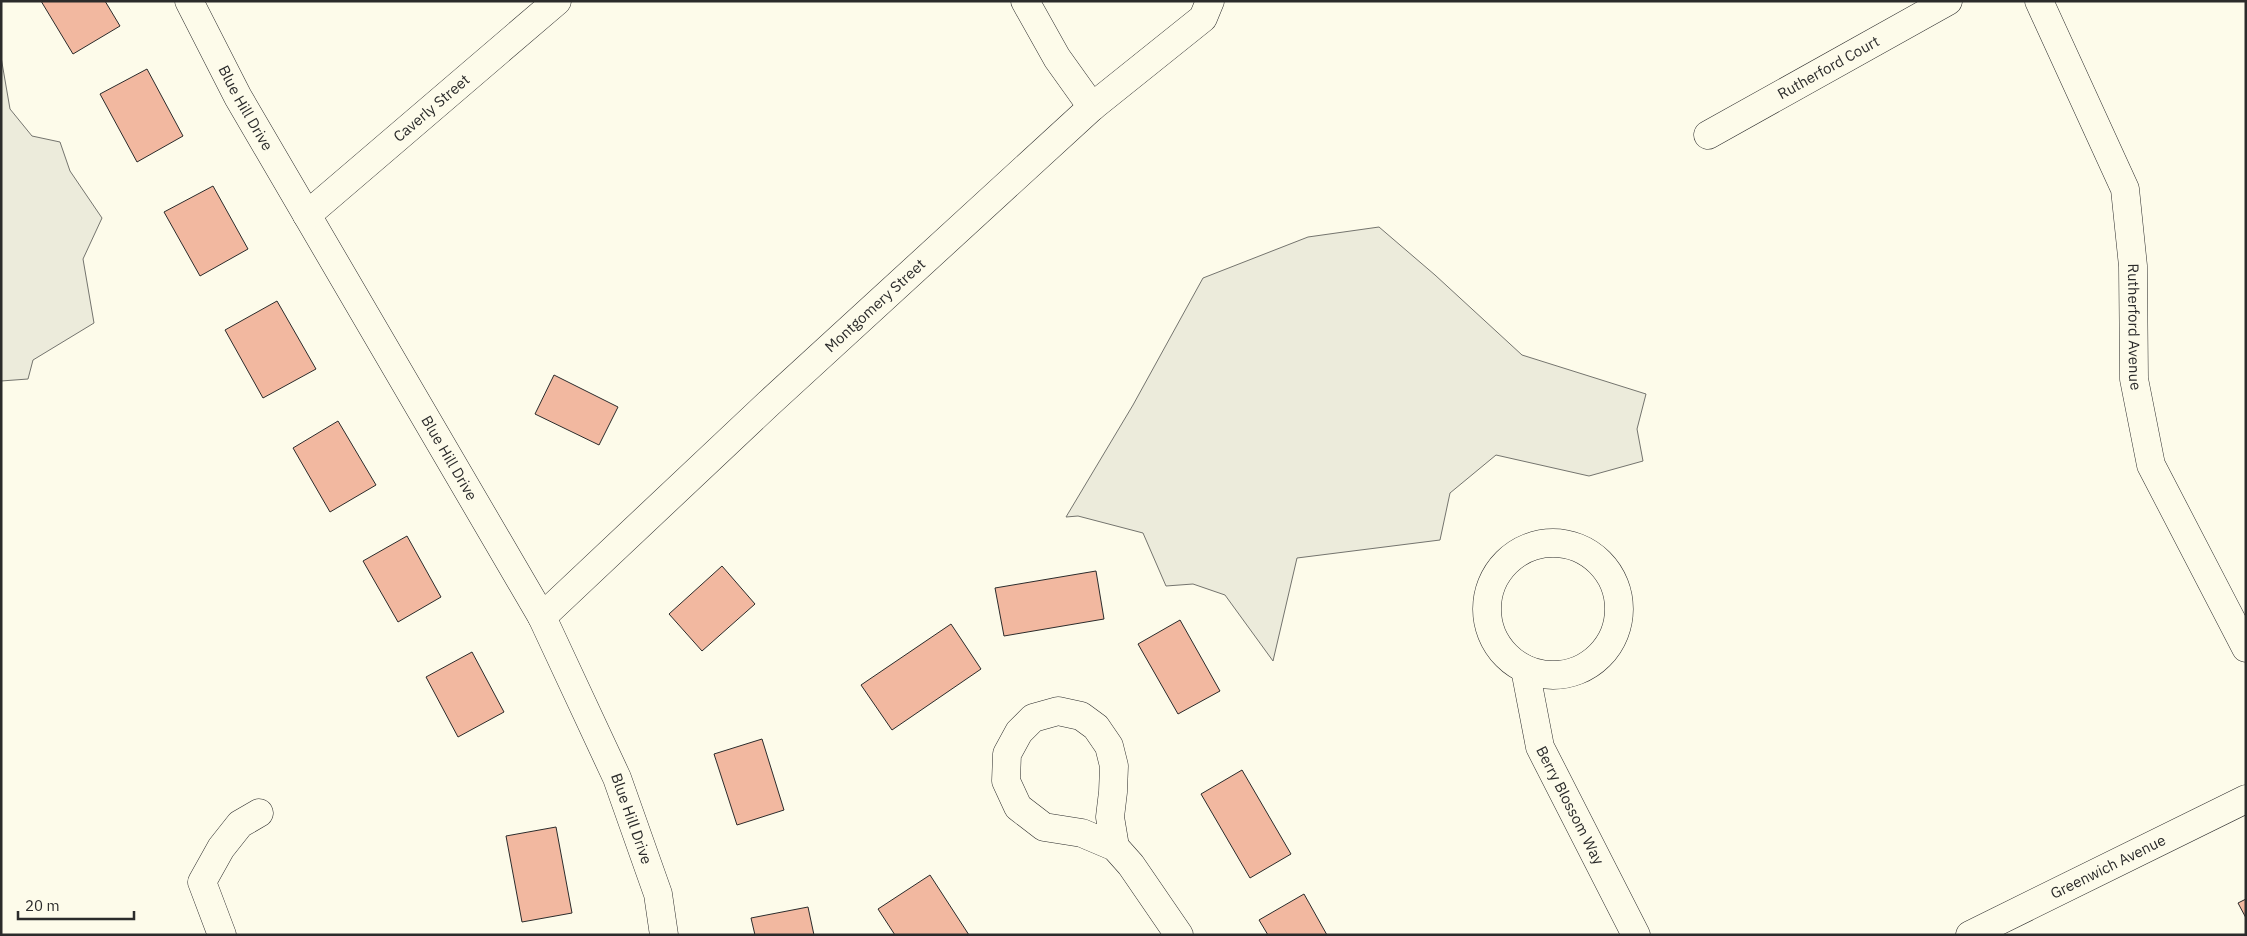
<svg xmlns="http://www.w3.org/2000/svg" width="2247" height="936" viewBox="0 0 2247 936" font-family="'IBM Plex Sans',sans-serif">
<rect width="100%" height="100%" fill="#fdfbea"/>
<path fill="#ecebdb" stroke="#74746e" d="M 1,57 L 10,109 L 32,136 L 60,142 L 70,171 L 102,218 L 83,259 L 94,323 L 33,360 L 28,379 L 1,381 Z
M 1379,227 L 1435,275 L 1522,355 L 1646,394 L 1637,429 L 1643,461 L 1589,476 L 1496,455 L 1450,493 L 1440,540 L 1297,558 L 1273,661 L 1225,595 L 1193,584 L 1166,586 L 1143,533 L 1078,516 L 1066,517 L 1133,405 L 1203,278 L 1308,237 Z"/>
<path fill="#f2b8a0" stroke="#2b2b2b" d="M 41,1 L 105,1 L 120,26 L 73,54 Z
M 147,69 L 183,136 L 137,162 L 100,94 Z
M 213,186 L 248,249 L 200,276 L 164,212 Z
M 277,301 L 316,369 L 263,398 L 225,330 Z
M 554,375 L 618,407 L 599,445 L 535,414 Z
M 338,421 L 376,485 L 330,512 L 293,448 Z
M 407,536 L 441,597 L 398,622 L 363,561 Z
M 722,566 L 755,604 L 702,651 L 669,614 Z
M 1096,571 L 1104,619 L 1004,636 L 995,588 Z
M 1180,620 L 1220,691 L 1178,714 L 1138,644 Z
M 951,624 L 981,669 L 892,730 L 861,685 Z
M 472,652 L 504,712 L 458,737 L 426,677 Z
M 762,739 L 784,810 L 737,825 L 714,754 Z
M 1242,770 L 1291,854 L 1250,878 L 1201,794 Z
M 556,827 L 572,913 L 522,922 L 506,836 Z
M 930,875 L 969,935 L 895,935 L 878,909 Z
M 1304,894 L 1327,935 L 1268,935 L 1259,920 Z
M 2246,899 L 2246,918 L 2238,903 Z
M 808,907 L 814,935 L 755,935 L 751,918 Z"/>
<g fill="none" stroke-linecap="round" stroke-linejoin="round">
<defs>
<g id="street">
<path id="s1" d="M 189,1 L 238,97 L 542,617 L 617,778 L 658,894 L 664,935"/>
<path d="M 1025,1 L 1057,58 L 1092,107"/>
<path id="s2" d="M 2039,1 L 2125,189 L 2133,266 L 2134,379 L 2151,465 L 2246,648"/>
<path id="s3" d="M 1708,135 L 1948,1"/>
<path id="s4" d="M 307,215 L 557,1"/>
<circle cx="1553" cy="609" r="66"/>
<path id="s5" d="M 542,617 L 768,404 L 1092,107 L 1203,18 L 1210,1"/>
<path id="s6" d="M 1525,669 L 1540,747 L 1636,935"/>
<path d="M 1115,847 L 1110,817 L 1113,792 L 1114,766 L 1109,746 L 1096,727 L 1081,716 L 1058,711 L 1033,718 L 1019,732 L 1007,754 L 1006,781 L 1018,807 L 1044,827 L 1082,833 L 1115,847 L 1131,865 L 1179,935"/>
<path d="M 222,935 L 202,882 L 221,848 L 240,824 L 259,813"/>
</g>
<g id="primary">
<path id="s7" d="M 1970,935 L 2246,799"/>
</g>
</defs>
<use href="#street" stroke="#2b2b2b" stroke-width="29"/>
<use href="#primary" stroke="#2b2b2b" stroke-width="29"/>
<use href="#street" stroke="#fdfbea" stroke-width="28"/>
<use href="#primary" stroke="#fdfbea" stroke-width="28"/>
</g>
<g text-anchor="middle" stroke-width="4" stroke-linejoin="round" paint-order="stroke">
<g font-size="15" fill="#2b2b2b" stroke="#fdfbea">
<text dy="5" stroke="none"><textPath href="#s3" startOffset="138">Rutherford Court</textPath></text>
<text dy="5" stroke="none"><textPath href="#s1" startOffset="121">Blue Hill Drive</textPath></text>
<text dy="5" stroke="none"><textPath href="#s4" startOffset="164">Caverly Street</textPath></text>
<text dy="5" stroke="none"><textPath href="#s5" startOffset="456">Montgomery Street</textPath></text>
<text dy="5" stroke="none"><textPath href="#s2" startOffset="345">Rutherford Avenue</textPath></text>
<text dy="5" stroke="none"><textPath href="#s1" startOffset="526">Blue Hill Drive</textPath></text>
<text dy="5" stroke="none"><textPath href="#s6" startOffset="145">Berry Blossom Way</textPath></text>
<text dy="5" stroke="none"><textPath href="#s1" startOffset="931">Blue Hill Drive</textPath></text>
<text dy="5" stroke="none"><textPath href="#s7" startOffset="154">Greenwich Avenue</textPath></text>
</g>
</g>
<rect width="2247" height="936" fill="none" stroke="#2b2b2b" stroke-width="5"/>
<path d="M18 911v8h116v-8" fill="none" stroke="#2b2b2b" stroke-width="2.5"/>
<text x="25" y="911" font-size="15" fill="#2b2b2b" stroke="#fdfbea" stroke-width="4" paint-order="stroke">20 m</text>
</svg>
